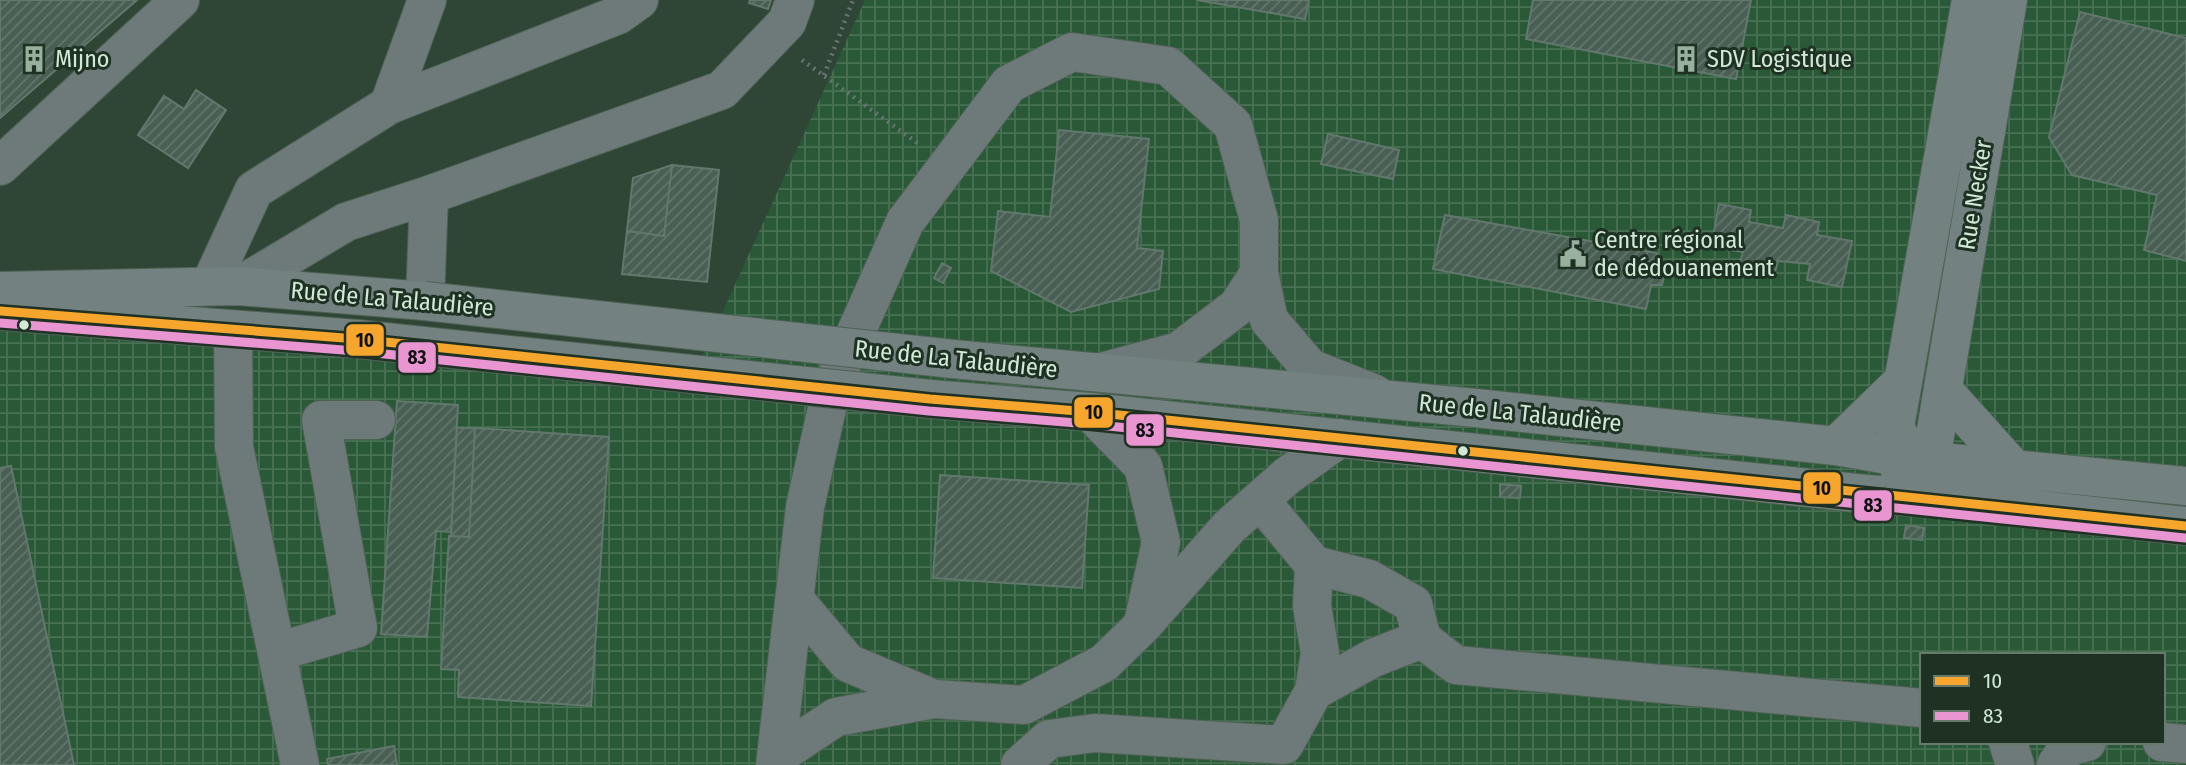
<svg xmlns="http://www.w3.org/2000/svg" width="2186" height="765" viewBox="0 0 2186 765" font-family="'Fira Sans Condensed',sans-serif">
<defs>
<pattern id="industrial-grid" width="8" height="8" patternUnits="userSpaceOnUse" patternTransform="scale(1.75)"><rect width="8" height="8" fill="#2a5938"/><path d="M0 4h8M4 0v8" fill="none" stroke="#487154"/></pattern>
<pattern id="building-hatch" width="6" height="6" patternUnits="userSpaceOnUse" patternTransform="scale(1.75)"><rect width="6" height="6" fill="#495f54"/><path d="M-1 1l2-2M0 6l6-6M5 7l2-2" fill="none" stroke="#62766c"/></pattern>
</defs>
<rect width="100%" height="100%" fill="#2f4636"/>
<path fill="url(#industrial-grid)" fill-rule="evenodd" d="M 865,0 L 2186,0 L 2186,765 L 0,765 L 0,287 L 685,394 ZM 1922,655 L 2163,655 L 2163,742 L 1922,742 Z"/>
<path fill="url(#building-hatch)" stroke="#62786c" stroke-width="2" d="M 0,0 L 137,0 L 0,118 Z
M 750,0 L 771,0 L 768,9 L 749,3 Z
M 1197,0 L 1309,0 L 1305,19 Z
M 1533,0 L 1751,0 L 1736,79 L 1526,39 Z
M 2080,12 L 2186,38 L 2186,261 L 2144,250 L 2157,195 L 2072,175 L 2049,137 Z
M 196,90 L 226,110 L 188,168 L 138,135 L 164,96 L 184,109 Z
M 1059,130 L 1149,139 L 1137,248 L 1163,251 L 1159,289 L 1071,312 L 991,271 L 998,211 L 1050,217 Z
M 1328,134 L 1399,150 L 1393,179 L 1321,164 Z
M 672,165 L 664,236 L 627,231 L 633,178 Z
M 672,165 L 719,170 L 707,282 L 622,274 L 627,231 L 664,236 Z
M 1719,204 L 1751,210 L 1749,222 L 1783,228 L 1786,215 L 1819,222 L 1817,235 L 1852,241 L 1842,287 L 1807,280 L 1810,264 L 1778,261 L 1774,276 L 1739,266 L 1743,252 L 1711,247 Z
M 1445,215 L 1657,253 L 1654,269 L 1665,271 L 1662,285 L 1651,285 L 1646,309 L 1433,269 Z
M 942,263 L 951,268 L 943,283 L 934,278 Z
M 397,401 L 458,405 L 451,532 L 436,531 L 427,637 L 381,634 Z
M 457,428 L 475,428 L 469,537 L 451,536 Z
M 475,428 L 609,437 L 591,706 L 458,697 L 459,670 L 441,669 L 449,536 L 469,537 Z
M 11,466 L 74,765 L 0,765 L 0,468 Z
M 940,475 L 1089,485 L 1082,588 L 933,578 Z
M 1500,484 L 1521,486 L 1520,498 L 1500,497 Z
M 1906,525 L 1924,528 L 1922,540 L 1904,538 Z
M 394,746 L 397,765 L 328,765 L 327,759 Z"/>
<g fill="none" stroke-linecap="round" stroke-linejoin="round">
<defs>
<path id="minor" d="M 389,105 L 427,0
M 0,166 L 180,0
M 210,285 L 254,190 L 389,105 L 618,15 L 639,0
M 239,286 L 346,222 L 429,195 L 722,90 L 787,22 L 795,0
M 425,301 L 429,195
M 233,330 L 234,447 L 300,765
M 1101,372 L 1179,351 L 1237,307 L 1259,273
M 1090,412 L 1143,466 L 1161,542 L 1143,623
M 1260,500 L 1314,565
M 795,600 L 848,663 L 934,699
M 277,652 L 358,628 L 321,420 L 376,420
M 1314,691 L 1373,658 L 1422,639
M 2008,742 L 2015,765
M 2162,742 L 2186,744
M 776,757 L 836,717 L 934,699 L 1024,705 L 1104,663 L 1143,625 L 1229,527 L 1287,476 L 1340,438
M 775,765 L 805,507 L 832,386 L 905,222 L 1009,84 L 1072,52 L 1168,66 L 1233,125 L 1259,220 L 1259,273 L 1269,320 L 1310,368 L 1375,394
M 1020,765 L 1049,739 L 1095,733 L 1284,745 L 1314,691 L 1320,653 L 1312,606 L 1314,565 L 1369,579 L 1413,604 L 1422,639 L 1456,665 L 1922,708
M 2056,765 L 2068,747 L 2087,742"/>
<path id="major" d="M 0,291 L 239,286 L 425,301
M 0,311 L 357,339
M 953,359 L 1476,408 L 1836,446 L 1911,459 L 2186,486
M 1943,390 L 2014,469
M 930,399 L 1090,412 L 1866,494 L 1929,498 L 2186,526
M 1836,446 L 1903,381
M 1899,468 L 1934,442 L 2008,0
M 1919,476 L 1895,427 L 1971,0"/>
</defs>
<use href="#minor" stroke="#4e6254" stroke-width="40"/>
<use href="#major" stroke="#4e6254" stroke-width="40"/>
<path stroke="#687570" stroke-width="4.5" stroke-dasharray="2 5" stroke-linecap="butt" d="M 802,60 L 919,144
M 824,75 L 853,0"/>
<use href="#minor" stroke="#6e7979" stroke-width="38"/>
<use href="#major" stroke="#738281" stroke-width="38"/>
<defs>
<path id="major-bridge" d="M 425,301 L 953,359
M 357,339 L 930,399"/>
</defs>
<use href="#major-bridge" stroke="#4e6254" stroke-width="40" stroke-linecap="butt"/>
<use href="#major-bridge" stroke="#738281" stroke-width="38"/>
<defs>
<path id="bus-1" d="M 0,311 L 357,339 L 930,399 L 1090,412 L 2186,526"/>
<path id="bus-2" d="M 0,323 L 356,351 L 929,411 L 1089,424 L 2185,538"/>
</defs>
<use href="#bus-1" stroke="#1e3123" stroke-width="14"/>
<use href="#bus-2" stroke="#1e3123" stroke-width="14"/>
<use href="#bus-1" stroke="#f7a62d" stroke-width="9"/>
<use href="#bus-2" stroke="#e995d2" stroke-width="9"/>
</g>
<defs>
<symbol id="building-bare" viewBox="-9 -9 18 18"><path d="M-4-6H4V6H1V3H-1V6H-4ZM-2.5-4.3h1.7v1.8h-1.7ZM.8-4.3h1.7v1.8H.8ZM-2.5-1h1.7V.8h-1.7ZM.8-1h1.7V.8H.8Z" fill="#98b09e" stroke="#1e3123" stroke-width="2.5" paint-order="stroke"/></symbol>
<symbol id="civic-bare" viewBox="-9 -9 18 18"><path d="M-.6-6.5H3V-4.5H.6V-3L4-1V1h2V6H-6V1h2V-1L-.6-3ZM-1.2 2.5V6h2.4V2.5Z" fill="#98b09e" stroke="#1e3123" stroke-width="2.5" paint-order="stroke"/></symbol>
</defs>
<g fill-rule="evenodd">
<use href="#building-bare" x="15" y="40" width="38" height="38"/>
<use href="#building-bare" x="1667" y="40" width="38" height="38"/>
<use href="#civic-bare" x="1554" y="235" width="38" height="38"/>
</g>
<g fill="#d1e9d6" stroke="#1e3123" stroke-width="2.5">
<circle cx="24" cy="325" r="6"/>
<circle cx="1463" cy="451" r="6"/>
</g>
<g text-anchor="middle" stroke-width="6" stroke-linejoin="round" paint-order="stroke">
<g font-size="24" fill="#d1e9d6" stroke="#1e3123" text-anchor="start">
<text x="55" y="67">Mijno</text>
<text x="1707" y="67">SDV Logistique</text>
<text x="1594" y="248">Centre régional<tspan x="1594" dy="28">de dédouanement</tspan></text>
</g>
<g font-size="24" fill="#d1e9d6" stroke="#1e3123">
<text transform="translate(1975 195) rotate(-81)" y="8">Rue Necker</text>
<text transform="translate(392 299) rotate(5)" y="8">Rue de La Talaudière</text>
<text transform="translate(956 359) rotate(6)" y="8">Rue de La Talaudière</text>
<text transform="translate(1520 413) rotate(6)" y="8">Rue de La Talaudière</text>
</g>
</g>
<g stroke="#1e3123" stroke-width="2.5">
<rect x="345" y="323" width="40" height="34" rx="7" fill="#f7a62d"/>
<rect x="397" y="341" width="40" height="33" rx="7" fill="#e995d2"/>
<rect x="1073" y="396" width="41" height="33" rx="7" fill="#f7a62d"/>
<rect x="1125" y="413" width="40" height="34" rx="7" fill="#e995d2"/>
<rect x="1802" y="471" width="40" height="34" rx="7" fill="#f7a62d"/>
<rect x="1853" y="489" width="40" height="33" rx="7" fill="#e995d2"/>
</g>
<g font-size="19" text-anchor="middle" font-weight="bold" fill="#111">
<text x="365" y="347">10</text>
<text x="417" y="364">83</text>
<text x="1094" y="419">10</text>
<text x="1145" y="437">83</text>
<text x="1822" y="495">10</text>
<text x="1873" y="512">83</text>
</g>
<rect x="1920" y="653" width="245" height="91" fill="#1e3123" stroke="#667b6b" stroke-width="2"/>
<rect x="1934" y="676" width="35" height="10" fill="#f7a62d" stroke="#667b6b" stroke-width="2"/>
<text x="1983" y="688" font-size="21" fill="#d1e9d6">10</text>
<rect x="1934" y="711" width="35" height="10" fill="#e995d2" stroke="#667b6b" stroke-width="2"/>
<text x="1983" y="723" font-size="21" fill="#d1e9d6">83</text>
</svg>
